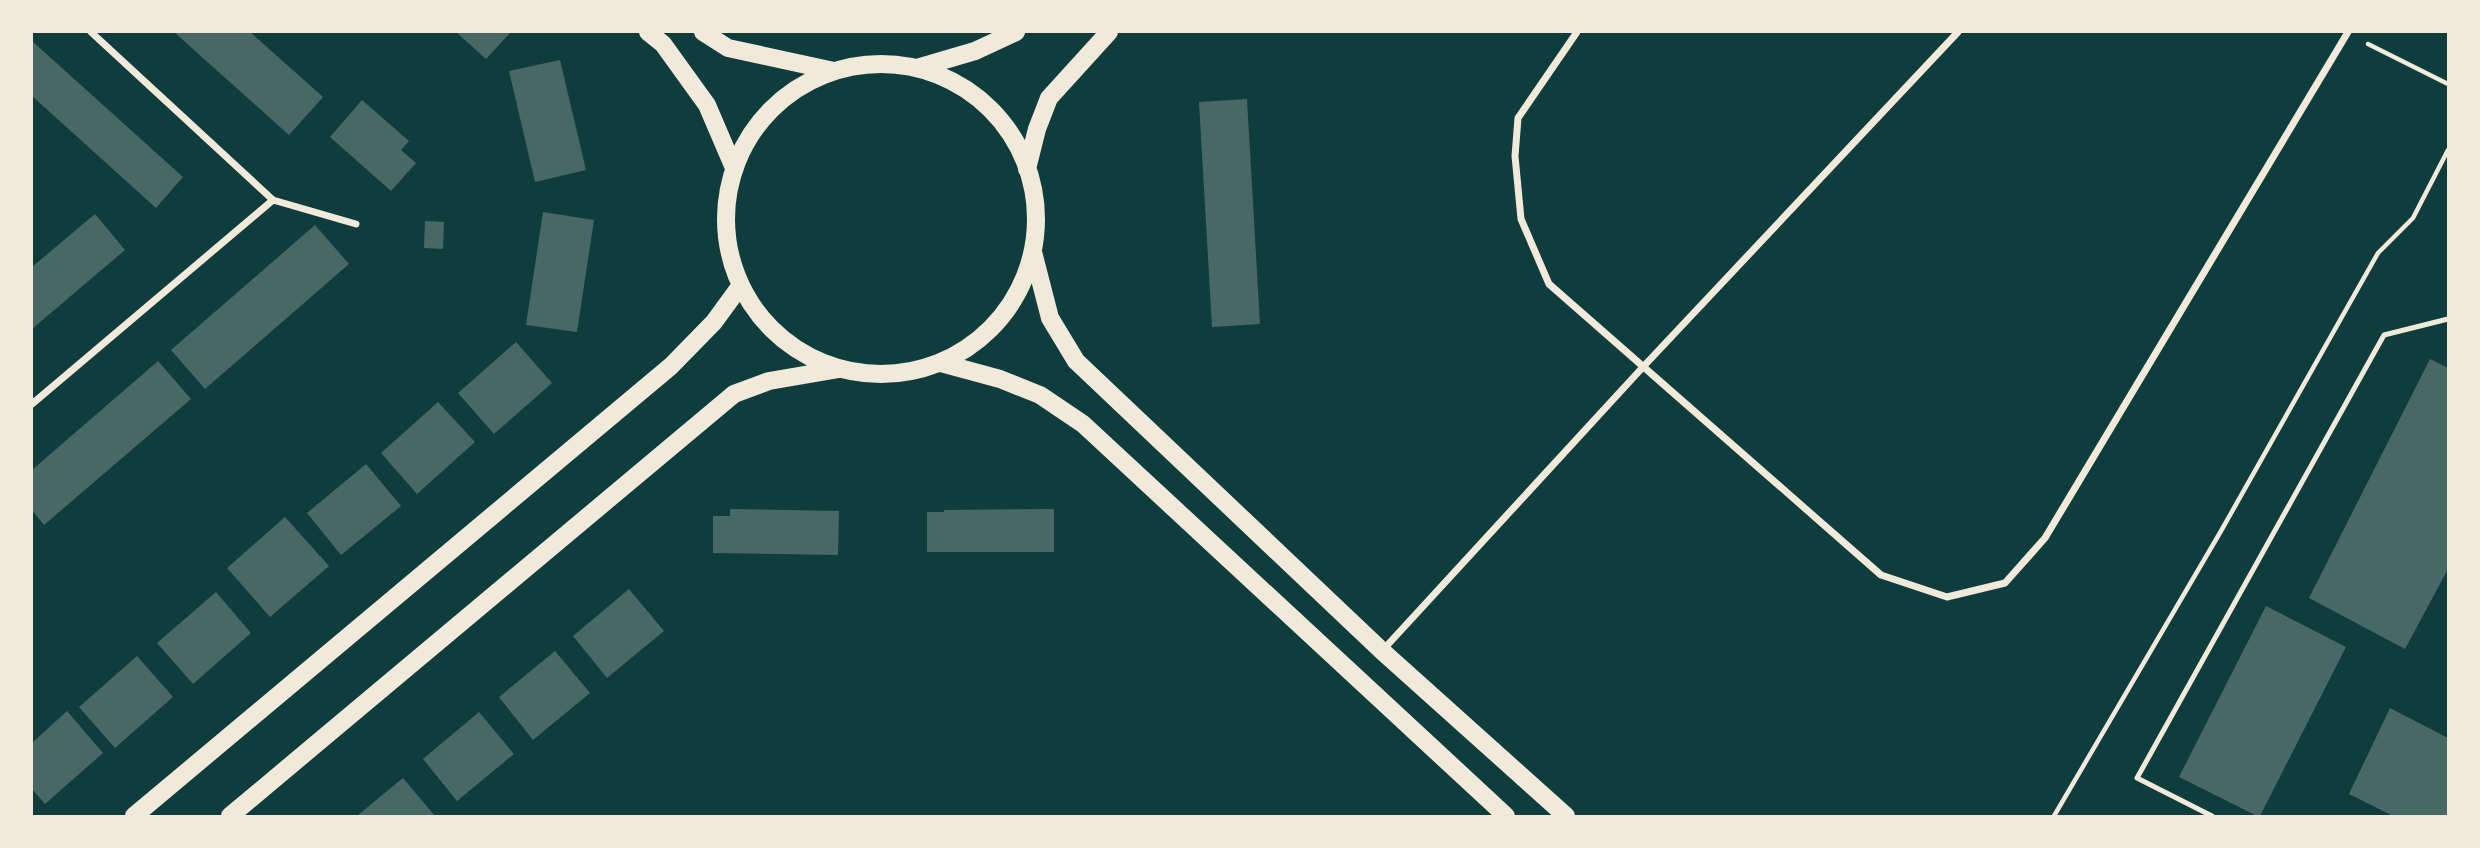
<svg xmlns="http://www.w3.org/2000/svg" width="2480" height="848" viewBox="0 0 2480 848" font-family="'Roboto Serif',serif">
<rect width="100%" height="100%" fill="#0f3d3e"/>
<path fill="#486865" d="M 174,32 L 250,32 L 323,97 L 289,135 Z
M 456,32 L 511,32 L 486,59 Z
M 32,41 L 183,177 L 156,208 L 32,96 Z
M 560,60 L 586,170 L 535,182 L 509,71 Z
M 1247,99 L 1260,324 L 1212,327 L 1199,102 Z
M 362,100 L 409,141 L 401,150 L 416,163 L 391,191 L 330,137 Z
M 543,212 L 594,220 L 577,332 L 526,325 Z
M 95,214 L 125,250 L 32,329 L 32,267 Z
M 425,221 L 444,222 L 443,249 L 424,248 Z
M 315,225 L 349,264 L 205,389 L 171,350 Z
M 516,342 L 552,383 L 494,434 L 458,393 Z
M 2430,359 L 2448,368 L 2448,569 L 2405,649 L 2309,598 Z
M 158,361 L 191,399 L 44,525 L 32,510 L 32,470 Z
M 438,402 L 475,442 L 417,494 L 381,453 Z
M 366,464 L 401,506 L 341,555 L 307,513 Z
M 730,509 L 839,511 L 838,555 L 713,553 L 713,516 L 730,516 Z
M 1054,509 L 1054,552 L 927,552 L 927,512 L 944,512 L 944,510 Z
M 285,517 L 329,566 L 270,617 L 227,568 Z
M 629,589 L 664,631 L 607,678 L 573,636 Z
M 216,592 L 251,633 L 193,684 L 157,643 Z
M 2266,606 L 2346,647 L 2260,816 L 2257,816 L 2179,777 Z
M 555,651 L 590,693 L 533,740 L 499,697 Z
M 137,656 L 173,697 L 115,748 L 79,707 Z
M 2390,708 L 2448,738 L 2448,816 L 2393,816 L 2349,794 Z
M 67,711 L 103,753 L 45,804 L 32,789 L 32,743 Z
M 479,712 L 514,754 L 457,801 L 423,759 Z
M 403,778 L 435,816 L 357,816 L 375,801 Z"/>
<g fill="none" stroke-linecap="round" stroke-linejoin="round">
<path stroke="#f1e9da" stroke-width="4.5" d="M 2368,44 L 2448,84
M 2054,816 L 2221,531 L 2378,253 L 2413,218 L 2448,150"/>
<path stroke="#f1e9da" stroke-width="5" d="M 2212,816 L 2137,778 L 2384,335 L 2448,319"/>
<path stroke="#f1e9da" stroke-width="7" d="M 91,32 L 273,200 L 356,224
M 1577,32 L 1518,118 L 1515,156 L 1521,219 L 1549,284 L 1881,575 L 1947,597 L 2005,583 L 2045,538 L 2348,32
M 32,404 L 273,200
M 1382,651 L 1643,367 L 1958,32"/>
<path stroke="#f1e9da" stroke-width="18" d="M 648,32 L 663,44 L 707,105 L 734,168
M 703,32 L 728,48 L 834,71
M726 219a155 155 0 1 1 310 0a155 155 0 1 1-310 0Z
M 917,68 L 975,51 L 1016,32
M 1027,169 L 1037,129 L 1049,98 L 1109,32
M 1033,252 L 1050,318 L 1076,361 L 1382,651 L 1566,816
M 941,363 L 1000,379 L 1040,395 L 1083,424 L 1506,816
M 134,816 L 671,366 L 714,322 L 741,285
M 230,816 L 734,394 L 769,381 L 839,369"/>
</g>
<rect width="2480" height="848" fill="none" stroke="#f1e9da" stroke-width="66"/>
</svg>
